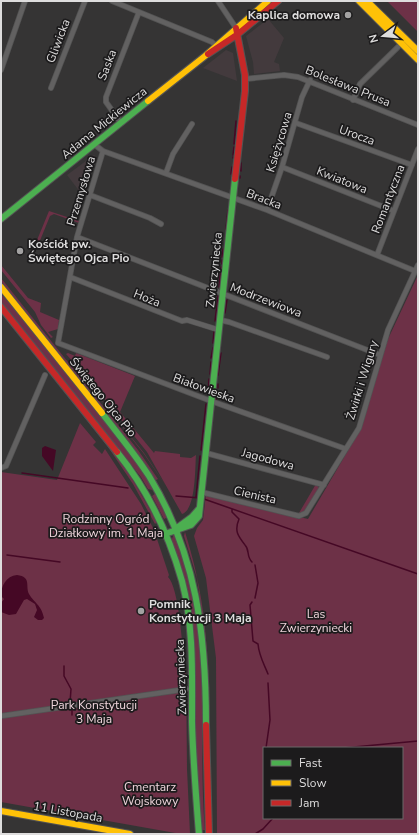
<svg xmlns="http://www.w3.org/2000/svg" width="419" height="835" viewBox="0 0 419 835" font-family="'Nunito Sans',sans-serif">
<rect width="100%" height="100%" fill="#353434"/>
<path fill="#433a3d" d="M 268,19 L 284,38 L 274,62 L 279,64 L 280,71 L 254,74 L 253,62 L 246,36 Z
M 226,50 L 233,53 L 237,81 L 203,68 Z
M 94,155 L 96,157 L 85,194 L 80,192 L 67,175 Z"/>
<path fill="#6d3147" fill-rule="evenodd" d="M 387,1 L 418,1 L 418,32 Z
M 49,211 L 79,221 L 79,223 L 54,214 L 50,216 L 39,243 L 40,248 L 35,245 Z
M 1,265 L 28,298 L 41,303 L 40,312 L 59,320 L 58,329 L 48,332 L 53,337 L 51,338 L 41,325 L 35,312 L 1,270 Z
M 418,275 L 418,834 L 217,834 L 216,658 L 206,578 L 194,536 L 197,528 L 203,520 L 206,494 L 308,519 L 360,430 L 388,339 ZM 264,748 L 402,748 L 402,818 L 264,818 Z
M 1,278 L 138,450 L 158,479 L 156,480 L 153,477 L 118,429 L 1,283 Z
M 1,294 L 28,324 L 139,465 L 153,487 L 152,490 L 148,489 L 141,477 L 1,303 Z
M 1,312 L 126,468 L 157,522 L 155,524 L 133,484 L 108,447 Z
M 68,353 L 75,356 L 76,353 L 135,376 L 120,412 L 154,453 L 155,451 L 180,454 L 180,457 L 191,458 L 196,455 C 195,468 196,510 182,514 L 147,452 L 90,381 L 66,354 Z
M 75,367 L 144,453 L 166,486 L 144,454 Z
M 80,423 L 96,442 L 93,445 L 102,454 L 105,449 L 141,504 L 154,530 L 169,575 L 168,577 C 179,588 182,644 184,661 L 186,665 L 187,769 L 190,834 L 181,834 L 1,802 L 1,472 L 57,480 Z
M 316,484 L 319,488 L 304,512 L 299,513 Z
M 156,493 L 168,517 L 164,519 L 152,496 Z
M 185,532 C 202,586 208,634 208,690 L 203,620 L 197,578 L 184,536 Z
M 174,534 L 176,536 C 187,566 195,597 199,630 C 206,696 199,763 205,830 L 202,830 L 196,759 L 193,628 L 183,576 L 171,541 Z"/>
<path fill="#450825" d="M 45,446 L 56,450 L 53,471 L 42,456 L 42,448 Z
M 17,575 C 32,577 25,586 29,594 C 34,603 41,604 44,618 L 42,620 L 38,620 L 34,617 L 37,610 L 35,604 L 27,599 L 24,600 L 16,614 L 9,615 L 1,612 L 1,603 L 4,599 L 1,596 C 1,586 6,576 17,575 Z"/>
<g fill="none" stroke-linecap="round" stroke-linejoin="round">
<path stroke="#450825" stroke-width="1.5" d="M 234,144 L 236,121
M 233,155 L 234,147
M 233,158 L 233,157
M 241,171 L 241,163
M 231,174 L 232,167
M 240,178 L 240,176
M 226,229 L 228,210
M 222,257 L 223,249
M 222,264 L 222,260
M 219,287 L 221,267
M 225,313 L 227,300
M 215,321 L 218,296
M 213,343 L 214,331
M 211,358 L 213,348
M 210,374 L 211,362
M 218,375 L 221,353
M 218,388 L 218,384
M 208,393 L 209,379
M 216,400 L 217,394
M 201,450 L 206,404
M 22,473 L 128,488
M 176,496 L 200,498
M 196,497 L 200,456
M 204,499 L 418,574
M 232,509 L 232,512 L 239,519 C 234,531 238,536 245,545 C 250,550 246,556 252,562
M 7,555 L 60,562
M 255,565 L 258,583 L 255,598
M 252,602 L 250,605 L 253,641 L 258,644 C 259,656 264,664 268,674
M 64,666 L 64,676 L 71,689 L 70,703
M 72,710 L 72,715
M 266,748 L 270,720 L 268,683
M 343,748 L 418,741
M 264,761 L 264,757
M 255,834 L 263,829 L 273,818"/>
<defs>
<path id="street" d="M 112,1 L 212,42 L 215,45
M 218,1 L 236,28
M 1,70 L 25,1
M 245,79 L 284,75 L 298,77 L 418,125
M 51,88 L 85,1
M 353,100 L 360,84 L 398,47
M 121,123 L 106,102 L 106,97 L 139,12
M 296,123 L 412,165
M 95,145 L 103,151 L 77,237 L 58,343 L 211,401 L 346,449
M 103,151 L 267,210 L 415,271
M 282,167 L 394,211
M 166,173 L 173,154 L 192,124
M 90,195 L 150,218 L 161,224
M 267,210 L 282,167 L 302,97 L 310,80
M 77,237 L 380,355
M 377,255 L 418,149
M 70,277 L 182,321 L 187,320 L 219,330
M 220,320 L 229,322 L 327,357
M 206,453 L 324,485
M 1,468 L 6,466 L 45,375
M 201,492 L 299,516 L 306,513 L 359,428 L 388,330 L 418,265
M 1,716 L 187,689"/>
<path id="fast" d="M 1,219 L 148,101
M 102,413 C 118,434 135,454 149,476 C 197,555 206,635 206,725
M 117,452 C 147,489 169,535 182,581 C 194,627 192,676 192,722 C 193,760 196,797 199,834
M 177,528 L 192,517 L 199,509
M 165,534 L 191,525 L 199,516 L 235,179"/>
<path id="slow" d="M 359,1 L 418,60
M 367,1 L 418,51
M 148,101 L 205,56 L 268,1
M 1,287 L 102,413
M 1,811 L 130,834"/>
<path id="jam" d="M 208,54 L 238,34 L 278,1
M 235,179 L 245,91 L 245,75 L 236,28
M 1,307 L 117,452
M 206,725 L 209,834"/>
</defs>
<use href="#street" stroke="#535353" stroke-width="6"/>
<use href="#fast" stroke="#535353" stroke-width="8"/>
<use href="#slow" stroke="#535353" stroke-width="8"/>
<use href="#jam" stroke="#535353" stroke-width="8"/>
<use href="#street" stroke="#626161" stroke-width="4.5"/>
<use href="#fast" stroke="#4caf50" stroke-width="6"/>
<use href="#slow" stroke="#ffc107" stroke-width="6"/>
<use href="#jam" stroke="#c62828" stroke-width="6"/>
</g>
<g fill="#a3a2a2" stroke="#1c1b1c" stroke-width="1.5">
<circle cx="348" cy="15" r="4"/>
<circle cx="20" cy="251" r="4"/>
<circle cx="141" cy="611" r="4"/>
</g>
<g text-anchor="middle" stroke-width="3.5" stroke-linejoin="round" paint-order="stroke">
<g font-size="12" font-weight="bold" fill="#dedddd" stroke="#1c1b1c" text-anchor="start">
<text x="340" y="19" text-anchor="end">Kaplica domowa</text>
<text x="28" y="248">Kościół pw.<tspan x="28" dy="14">Świętego Ojca Pio</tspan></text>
<text x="149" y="608">Pomnik<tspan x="149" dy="14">Konstytucji 3 Maja</tspan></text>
</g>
<g font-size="12" fill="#dedddd" stroke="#1c1b1c">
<text transform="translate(58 41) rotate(-69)" y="4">Gliwicka</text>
<text transform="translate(107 65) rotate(-69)" y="4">Saska</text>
<text transform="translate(348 86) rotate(22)" y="4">Bolesława Prusa</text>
<text transform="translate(104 123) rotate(-39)" y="4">Adama Mickiewicza</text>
<text transform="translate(357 135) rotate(20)" y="4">Urocza</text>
<text transform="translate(279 142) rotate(-73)" y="4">Księżycowa</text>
<text transform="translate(342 180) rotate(22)" y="4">Kwiatowa</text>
<text transform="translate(81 191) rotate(-73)" y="4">Przemysłowa</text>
<text transform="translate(264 199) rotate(21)" y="4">Bracka</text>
<text transform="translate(388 199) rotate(-69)" y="4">Romantyczna</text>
<text transform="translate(214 270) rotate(-84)" y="4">Zwierzyniecka</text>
<text transform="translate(147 298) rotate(22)" y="4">Hoża</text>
<text transform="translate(266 300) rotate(21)" y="4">Modrzewiowa</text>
<text transform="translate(362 380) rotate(-73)" y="4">Żwirki i Wigury</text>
<text transform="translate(204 388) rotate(20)" y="4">Białowieska</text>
<text transform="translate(103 397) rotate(51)" y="4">Świętego Ojca Pio</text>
<text transform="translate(268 459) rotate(15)" y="4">Jagodowa</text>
<text transform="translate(255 495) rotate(13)" y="4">Cienista</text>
<text transform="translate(181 677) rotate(-92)" y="4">Zwierzyniecka</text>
<text transform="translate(68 812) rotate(10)" y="4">11 Listopada</text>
</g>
<g font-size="12" fill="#eed4db" stroke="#1c1b1c">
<text x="106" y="523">Rodzinny Ogród<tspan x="106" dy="14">Działkowy im. 1 Maja</tspan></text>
<text x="316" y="618">Las<tspan x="316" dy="14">Zwierzyniecki</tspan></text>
<text x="94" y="709">Park Konstytucji<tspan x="94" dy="14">3 Maja</tspan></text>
<text x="150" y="791">Cmentarz<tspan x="150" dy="14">Wojskowy</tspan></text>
</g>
</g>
<rect width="419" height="835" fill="none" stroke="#dedddd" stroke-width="4"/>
<rect x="263" y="747" width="140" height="72" fill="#1c1b1c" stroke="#6a6969"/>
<rect x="271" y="760" width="20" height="6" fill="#4caf50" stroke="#6a6969"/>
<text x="299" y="767" font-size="12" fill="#dedddd">Fast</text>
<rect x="271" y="780" width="20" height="6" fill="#ffc107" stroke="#6a6969"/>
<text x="299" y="787" font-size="12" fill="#dedddd">Slow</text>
<rect x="271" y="800" width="20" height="6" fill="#c62828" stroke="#6a6969"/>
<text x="299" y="807" font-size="12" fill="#dedddd">Jam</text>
<g transform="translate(383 36) rotate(254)" stroke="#1c1b1c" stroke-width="3" paint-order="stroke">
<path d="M0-3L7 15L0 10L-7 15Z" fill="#dedddd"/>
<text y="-6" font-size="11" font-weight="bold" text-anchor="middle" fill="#dedddd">N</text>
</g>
</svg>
